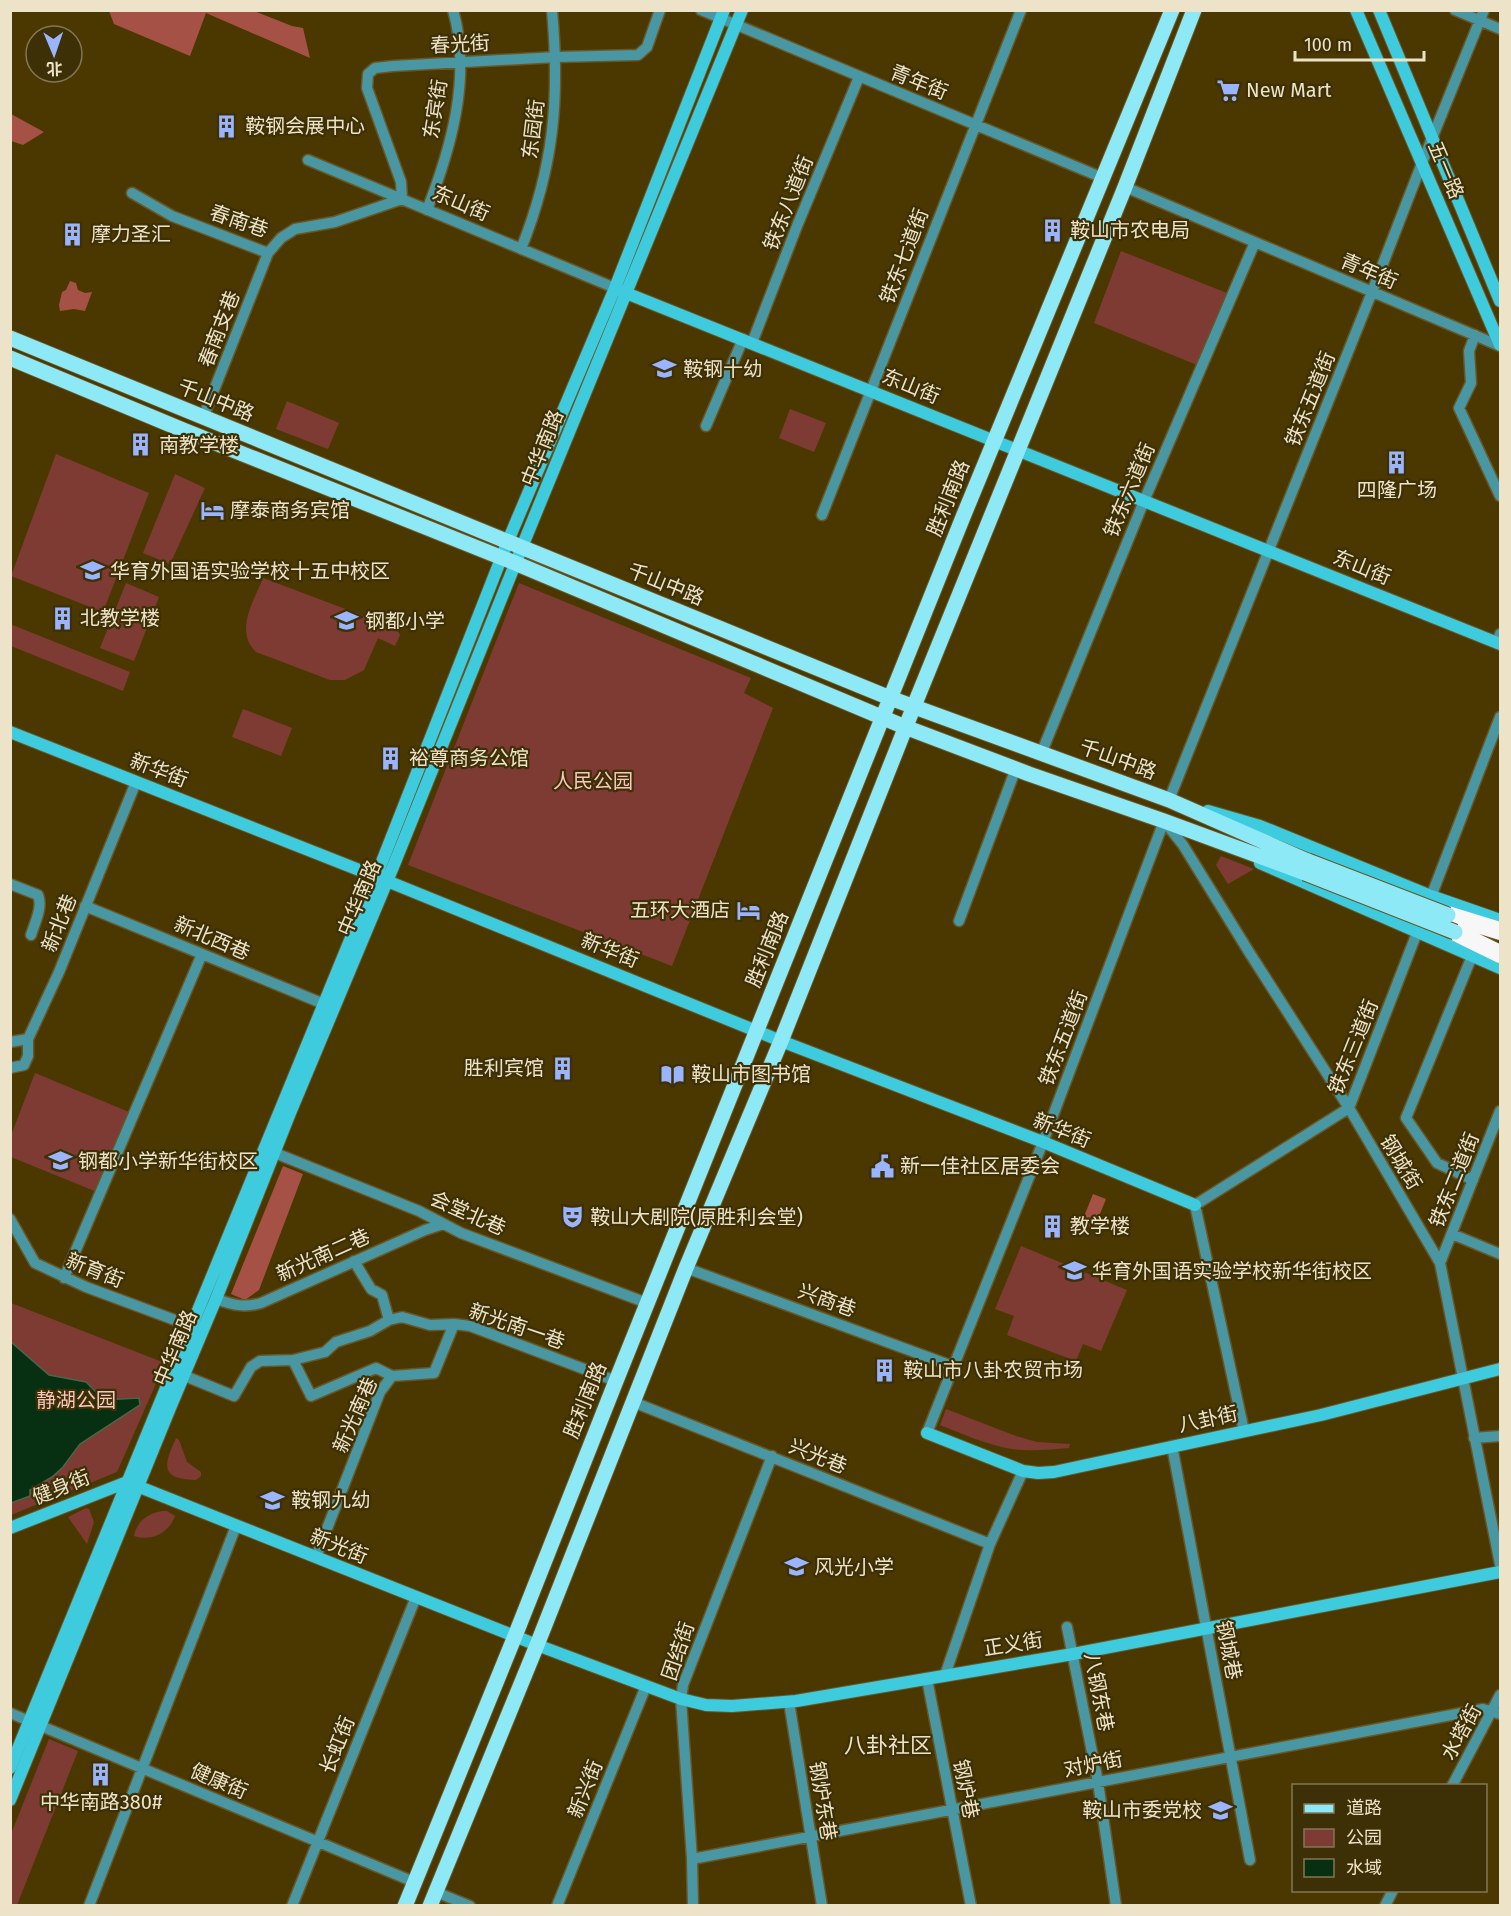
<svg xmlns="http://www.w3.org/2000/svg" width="1511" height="1916" viewBox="0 0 1511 1916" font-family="'Fira Sans','Noto Sans SC',sans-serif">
<rect width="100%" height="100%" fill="#4b3800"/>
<path fill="#7e3b33" d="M 1121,251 L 1227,293 L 1197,365 L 1094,323 Z
M 287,401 L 339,423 L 328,449 L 276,429 Z
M 790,409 L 826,423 L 814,452 L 779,438 Z
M 56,454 L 149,493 L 103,612 L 11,576 Z
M 175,474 L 205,488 L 170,564 L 143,553 Z
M 263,578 L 396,628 L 400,635 L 395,646 L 378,638 L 364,670 L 345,680 L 330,680 L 256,652 C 234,631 254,601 263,578 Z
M 126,583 L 159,597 L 134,661 L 100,648 Z
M 519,583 L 751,678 L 744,693 L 773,708 L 672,966 L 408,865 Z
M 10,624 L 130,672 L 123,691 L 11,646 Z
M 243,709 L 292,728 L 281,756 L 232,737 Z
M 1221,856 L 1254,869 L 1228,884 L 1216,865 Z
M 35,1073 L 129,1112 L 97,1192 L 11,1157 L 10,1138 Z
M 1021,1246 L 1127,1290 L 1101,1351 L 1083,1344 L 1076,1361 L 1007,1335 L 1014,1316 L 995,1309 Z
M 11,1303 L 165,1363 L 117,1472 L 11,1515 Z
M 946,1409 L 1016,1436 L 1037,1442 L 1070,1444 L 1069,1448 C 1051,1449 1031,1452 1012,1449 C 987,1445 963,1434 940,1425 Z
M 176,1438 L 179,1440 L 187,1462 L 201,1472 L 201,1476 L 196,1480 C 159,1479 164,1465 176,1438 Z
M 86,1508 L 89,1509 L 94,1522 L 87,1544 L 68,1517 Z
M 162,1511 L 167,1511 L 175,1516 C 169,1533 151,1542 134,1536 C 137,1521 147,1514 162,1511 Z
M 49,1739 L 78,1751 L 17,1905 L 11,1905 L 11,1834 Z"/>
<path fill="#a65146" d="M 109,11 L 254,11 L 292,26 L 303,28 L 310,58 L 206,13 L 190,56 L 114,24 Z
M 11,114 L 44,132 L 23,145 L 11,141 Z
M 70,281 L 76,283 L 78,290 L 85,293 L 92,292 L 85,311 L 74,309 L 60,311 L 59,305 L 62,292 L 66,290 Z
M 283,1166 L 303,1174 L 259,1290 L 245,1300 L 231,1294 Z
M 1093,1194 L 1106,1199 L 1094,1229 L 1081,1224 Z"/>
<path fill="#072f12" stroke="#4c6549" stroke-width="1.5" d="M 11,1342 L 49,1375 L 86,1382 L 104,1400 L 139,1398 L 140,1405 L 80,1444 L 63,1467 L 52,1477 L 30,1490 L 30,1496 L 11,1503 Z"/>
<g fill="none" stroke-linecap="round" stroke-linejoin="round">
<defs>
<path id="street" d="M 701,10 L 1103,178
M 1455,10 L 1500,29
M 308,160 L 615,288
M 1125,187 L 1500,346
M 132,193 L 172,216 L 268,253
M 427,210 C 451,148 472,76 453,10
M 521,249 C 554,166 560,99 552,10
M 1475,335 L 1469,351 L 1471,383 L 1459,408 L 1500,496
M 752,343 L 797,226 L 859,77
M 203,418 L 268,253 L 281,238 L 295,229 L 335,222 L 402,199 L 401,182 L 367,88 L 368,74 L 375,68 L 393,66 L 556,57 L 638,55 L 647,47 L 660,10
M 706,426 L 743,339
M 822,515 L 1021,10
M 1497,643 L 1500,634
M 1041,754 L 1144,501 L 1255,242
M 1169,800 L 1372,292 L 1422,163 L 1484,10
M 1164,821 L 1183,845 L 1249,952 L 1349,1108 L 1440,1263 L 1500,1564
M 10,884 L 38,895 C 43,907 35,922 31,935
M 1429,902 L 1500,717
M 85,906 L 324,1004
M 959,921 L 1016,768
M 1472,956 L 1406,1118 L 1437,1163 L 1473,1180
M 10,1042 L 28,1039
M 10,1068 L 24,1065 L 28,1056 L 28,1039 L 59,972 L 136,782
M 275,1153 L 419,1211 L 461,1233 L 647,1303
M 10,1219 L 35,1263 L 86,1287 L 191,1326
M 1452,1234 L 1500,1254
M 354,1261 L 371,1289 L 382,1295 L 389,1320
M 1440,1263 L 1500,1111
M 686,1268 L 955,1367
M 64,1278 L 202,954
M 216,1299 C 233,1305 244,1308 261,1303 L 425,1230 L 443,1224
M 293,1360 L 311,1396 L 376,1368 L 392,1376
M 185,1376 L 234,1396 L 251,1367 L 260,1361 L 293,1360 L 325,1352 L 336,1342 L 370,1331 L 389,1320 L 402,1317 L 430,1325 L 454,1324 L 470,1326 L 616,1381
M 633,1402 L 990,1544
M 1244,1431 L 1195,1205 L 1349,1108 L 1420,925
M 927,1433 L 1043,1142 L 1164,821
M 1474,1438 L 1500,1436
M 1172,1446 L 1250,1860
M 316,1557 L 380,1392 L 392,1376 L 434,1373 L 454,1324
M 1067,1627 L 1098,1782 L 1116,1906
M 945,1675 L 990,1544 L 1023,1471
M 927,1679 L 971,1906
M 789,1702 L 822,1906
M 10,1713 L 414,1882
M 1452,1786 L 1500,1695
M 692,1859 L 1483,1709 L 1500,1714
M 436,1892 L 470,1906
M 89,1906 L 236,1526
M 292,1906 L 416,1597
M 557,1906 L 646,1686
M 693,1906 L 692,1859 L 681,1699 L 683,1685 L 772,1456
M 1385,1906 L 1393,1890"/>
<path id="secondary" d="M 1356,10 L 1500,345
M 1379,10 L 1500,301
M 621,291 L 1500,644
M 10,732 L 387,881 L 781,1041 L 1043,1142 L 1195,1205
M 1208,811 L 1260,826 L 1431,896 L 1500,920
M 1260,863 L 1500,968
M 927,1433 L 1023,1471 L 1038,1473 L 1054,1472 L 1321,1415 L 1500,1369
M 10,1528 L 127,1482 L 537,1645 L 681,1699 L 706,1705 L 732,1706 L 796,1701 L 1073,1654 L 1500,1572
M 10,1768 L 376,877 L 508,541 L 615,288 L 724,10
M 10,1800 L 170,1408 L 216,1299 L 290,1113 L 393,867 L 522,547 L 742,10"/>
<path id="primary" d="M 10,338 L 890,698 L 1169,800 L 1308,861
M 10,358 L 183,430 L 515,563 L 905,727 L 1029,774 L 1164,821 L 1305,873
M 405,1906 L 515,1636 L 616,1381 L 963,517 L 1172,10
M 430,1906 L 537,1645 L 686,1268 L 781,1041 L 914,706 L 1125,187 L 1194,10"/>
<path id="highway" d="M 1448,915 L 1500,931
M 1455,932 L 1500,954"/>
</defs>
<use href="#street" stroke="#685724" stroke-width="13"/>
<use href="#secondary" stroke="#685724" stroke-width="14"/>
<use href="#primary" stroke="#685724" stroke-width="17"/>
<use href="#highway" stroke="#685724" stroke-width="20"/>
<use href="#street" stroke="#4997a3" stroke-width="10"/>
<use href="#secondary" stroke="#3ecbde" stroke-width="12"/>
<use href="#primary" stroke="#8ee9f7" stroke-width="15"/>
<use href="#highway" stroke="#f7f7f7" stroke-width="18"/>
<defs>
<path id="primary-bridge" d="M 1308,861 L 1448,915
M 1305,873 L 1455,932"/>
</defs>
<use href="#primary-bridge" stroke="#685724" stroke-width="17" stroke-linecap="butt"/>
<use href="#primary-bridge" stroke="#8ee9f7" stroke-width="15"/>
</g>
<defs>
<symbol id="supermarket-bare" viewBox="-9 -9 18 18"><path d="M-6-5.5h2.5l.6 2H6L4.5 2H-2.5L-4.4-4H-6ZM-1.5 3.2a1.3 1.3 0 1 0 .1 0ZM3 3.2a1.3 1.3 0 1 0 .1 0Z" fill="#9ab5fd" stroke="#3d2f06" stroke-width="2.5" paint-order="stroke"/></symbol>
<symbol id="building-bare" viewBox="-9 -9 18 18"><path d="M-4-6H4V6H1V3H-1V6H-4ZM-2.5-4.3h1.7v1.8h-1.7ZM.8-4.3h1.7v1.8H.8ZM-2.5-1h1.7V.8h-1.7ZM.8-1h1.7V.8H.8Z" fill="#9ab5fd" stroke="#3d2f06" stroke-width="2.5" paint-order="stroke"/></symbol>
<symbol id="school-bare" viewBox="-9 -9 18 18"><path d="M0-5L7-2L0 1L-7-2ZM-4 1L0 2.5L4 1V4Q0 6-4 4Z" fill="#9ab5fd" stroke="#3d2f06" stroke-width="2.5" paint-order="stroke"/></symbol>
<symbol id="hotel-bare" viewBox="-9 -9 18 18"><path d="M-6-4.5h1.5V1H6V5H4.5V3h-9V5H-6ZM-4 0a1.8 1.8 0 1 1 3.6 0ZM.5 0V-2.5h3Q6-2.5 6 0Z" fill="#9ab5fd" stroke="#3d2f06" stroke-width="2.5" paint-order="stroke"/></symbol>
<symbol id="library-bare" viewBox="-9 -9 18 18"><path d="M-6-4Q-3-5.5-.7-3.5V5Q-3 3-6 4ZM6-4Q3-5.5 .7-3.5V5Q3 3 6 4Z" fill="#9ab5fd" stroke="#3d2f06" stroke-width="2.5" paint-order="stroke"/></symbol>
<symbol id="civic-bare" viewBox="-9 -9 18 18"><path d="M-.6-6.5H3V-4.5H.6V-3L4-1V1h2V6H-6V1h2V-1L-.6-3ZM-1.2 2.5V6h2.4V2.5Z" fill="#9ab5fd" stroke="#3d2f06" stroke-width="2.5" paint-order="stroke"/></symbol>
<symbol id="theatre-bare" viewBox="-9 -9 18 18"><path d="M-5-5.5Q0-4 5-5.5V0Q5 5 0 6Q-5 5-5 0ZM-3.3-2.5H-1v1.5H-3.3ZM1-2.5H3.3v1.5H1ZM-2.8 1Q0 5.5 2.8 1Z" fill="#9ab5fd" stroke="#3d2f06" stroke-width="2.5" paint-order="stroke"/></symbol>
</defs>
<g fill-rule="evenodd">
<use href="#supermarket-bare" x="1212" y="74" width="33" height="33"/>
<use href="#building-bare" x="210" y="110" width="33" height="33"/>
<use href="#building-bare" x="1036" y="214" width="33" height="33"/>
<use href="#building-bare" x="56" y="218" width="33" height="33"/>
<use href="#school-bare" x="648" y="352" width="33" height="33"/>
<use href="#building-bare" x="124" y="428" width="33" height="33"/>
<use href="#building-bare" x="1380" y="446" width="33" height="33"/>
<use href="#hotel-bare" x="196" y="494" width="33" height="33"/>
<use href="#school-bare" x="76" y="554" width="33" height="33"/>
<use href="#building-bare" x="46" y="602" width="33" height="33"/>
<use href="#school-bare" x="330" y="604" width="33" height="33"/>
<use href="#building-bare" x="374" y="742" width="33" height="33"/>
<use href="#hotel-bare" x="732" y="894" width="33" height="33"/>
<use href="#building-bare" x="546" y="1052" width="33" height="33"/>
<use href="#library-bare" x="656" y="1058" width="33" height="33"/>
<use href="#school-bare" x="44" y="1144" width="33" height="33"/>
<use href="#civic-bare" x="866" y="1150" width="33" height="33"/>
<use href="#theatre-bare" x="556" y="1200" width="33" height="33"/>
<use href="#building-bare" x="1036" y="1210" width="33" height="33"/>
<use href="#school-bare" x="1058" y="1254" width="33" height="33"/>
<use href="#building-bare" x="868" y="1354" width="33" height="33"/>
<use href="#school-bare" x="256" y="1484" width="33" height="33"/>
<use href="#school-bare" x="780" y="1550" width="33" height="33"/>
<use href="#building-bare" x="84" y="1758" width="33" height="33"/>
<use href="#school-bare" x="1204" y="1794" width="33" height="33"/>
</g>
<g text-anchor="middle" stroke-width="4.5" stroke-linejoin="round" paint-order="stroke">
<g font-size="20" fill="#ede3c8" stroke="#3d2f06">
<text transform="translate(460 44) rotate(-3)" y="7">春光街</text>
<text transform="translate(919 82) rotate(22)" y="7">青年街</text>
<text transform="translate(435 109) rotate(-81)" y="7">东宾街</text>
<text transform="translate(533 129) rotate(-83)" y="7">东园街</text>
<text transform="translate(1446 170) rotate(67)" y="7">五一路</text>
<text transform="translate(461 203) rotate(23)" y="7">东山街</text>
<text transform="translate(788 203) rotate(-68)" y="7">铁东八道街</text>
<text transform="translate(239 221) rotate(19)" y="7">春南巷</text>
<text transform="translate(904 256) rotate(-69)" y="7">铁东七道街</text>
<text transform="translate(1369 271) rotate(23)" y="7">青年街</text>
<text transform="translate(219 329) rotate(-69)" y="7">春南支巷</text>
<text transform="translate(911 386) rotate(22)" y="7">东山街</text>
<text transform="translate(1310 399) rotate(-68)" y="7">铁东五道街</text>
<text transform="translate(216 400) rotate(22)" y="7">千山中路</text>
<text transform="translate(542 448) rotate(-68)" y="7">中华南路</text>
<text transform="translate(1129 490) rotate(-67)" y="7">铁东六道街</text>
<text transform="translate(948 498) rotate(-68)" y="7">胜利南路</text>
<text transform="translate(1362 567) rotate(22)" y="7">东山街</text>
<text transform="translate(666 584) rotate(22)" y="7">千山中路</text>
<text transform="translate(1118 759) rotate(20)" y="7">千山中路</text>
<text transform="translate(159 770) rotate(21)" y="7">新华街</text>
<text transform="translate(359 898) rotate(-67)" y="7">中华南路</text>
<text transform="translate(59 923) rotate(-68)" y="7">新北巷</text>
<text transform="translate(212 938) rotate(23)" y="7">新北西巷</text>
<text transform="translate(767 949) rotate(-68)" y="7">胜利南路</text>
<text transform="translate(610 950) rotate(22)" y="7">新华街</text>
<text transform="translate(1063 1038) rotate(-69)" y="7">铁东五道街</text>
<text transform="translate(1353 1047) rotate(-68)" y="7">铁东三道街</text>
<text transform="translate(1062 1130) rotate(22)" y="7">新华街</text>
<text transform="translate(1401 1162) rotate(59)" y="7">钢城街</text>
<text transform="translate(1454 1180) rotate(-68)" y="7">铁东二道街</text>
<text transform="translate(468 1213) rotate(24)" y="7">会堂北巷</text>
<text transform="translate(323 1255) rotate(-24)" y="7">新光南二巷</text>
<text transform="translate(95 1270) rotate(22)" y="7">新育街</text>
<text transform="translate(827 1300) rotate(20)" y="7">兴商巷</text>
<text transform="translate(517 1326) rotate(19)" y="7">新光南一巷</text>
<text transform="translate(175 1348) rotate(-67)" y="7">中华南路</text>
<text transform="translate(585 1400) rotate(-68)" y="7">胜利南路</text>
<text transform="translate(355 1415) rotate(-66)" y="7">新光南巷</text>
<text transform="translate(1208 1419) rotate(-12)" y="7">八卦街</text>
<text transform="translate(818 1456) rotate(22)" y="7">兴光巷</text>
<text transform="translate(61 1487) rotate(-22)" y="7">健身街</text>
<text transform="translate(339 1546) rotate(22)" y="7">新光街</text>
<text transform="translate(1013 1644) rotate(-9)" y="7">正义街</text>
<text transform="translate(1229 1650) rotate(79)" y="7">钢城巷</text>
<text transform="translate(678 1651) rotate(-71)" y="7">团结街</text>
<text transform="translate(1099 1692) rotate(79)" y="7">八钢东巷</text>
<text transform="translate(1461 1732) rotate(-61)" y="7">水塔街</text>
<text transform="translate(337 1745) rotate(-68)" y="7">长虹街</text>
<text transform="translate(1093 1764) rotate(-11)" y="7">对炉街</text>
<text transform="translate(219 1781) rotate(23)" y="7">健康街</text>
<text transform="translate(585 1789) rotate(-68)" y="7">新兴街</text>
<text transform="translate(966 1789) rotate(79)" y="7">钢炉巷</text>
<text transform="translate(823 1801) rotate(81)" y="7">钢炉东巷</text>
</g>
<g font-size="20" fill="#ede3c8" stroke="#3d2f06" text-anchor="start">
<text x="1246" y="97">New Mart</text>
<text x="245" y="133">鞍钢会展中心</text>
<text x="1070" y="237">鞍山市农电局</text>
<text x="91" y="241">摩力圣汇</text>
<text x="683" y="376">鞍钢十幼</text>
<text x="159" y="452">南教学楼</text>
<text x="1397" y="497" text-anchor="middle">四隆广场</text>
<text x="230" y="517">摩泰商务宾馆</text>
<text x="110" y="578">华育外国语实验学校十五中校区</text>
<text x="80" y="625">北教学楼</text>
<text x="365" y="628">钢都小学</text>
<text x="409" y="765">裕尊商务公馆</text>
<text x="730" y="917" text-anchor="end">五环大酒店</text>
<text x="544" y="1075" text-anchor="end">胜利宾馆</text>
<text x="691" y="1081">鞍山市图书馆</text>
<text x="78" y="1168">钢都小学新华街校区</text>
<text x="900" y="1173">新一佳社区居委会</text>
<text x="590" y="1224">鞍山大剧院(原胜利会堂)</text>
<text x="1070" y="1233">教学楼</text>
<text x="1092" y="1278">华育外国语实验学校新华街校区</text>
<text x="903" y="1377">鞍山市八卦农贸市场</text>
<text x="291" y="1507">鞍钢九幼</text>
<text x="814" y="1574">风光小学</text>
<text x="101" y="1809" text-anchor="middle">中华南路380#</text>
<text x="1202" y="1817" text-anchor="end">鞍山市委党校</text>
</g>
<g font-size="20" fill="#f8c6be" stroke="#3d2f06">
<text x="593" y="788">人民公园</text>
<text x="76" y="1407">静湖公园</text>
</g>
<g font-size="22" fill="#ede3c8" stroke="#3d2f06">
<text x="888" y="1753">八卦社区</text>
</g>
</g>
<rect width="1511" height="1916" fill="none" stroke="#ede3c8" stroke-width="24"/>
<rect x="1292" y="1784" width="195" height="108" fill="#3d2f06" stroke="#837754" stroke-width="1.5"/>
<rect x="1304" y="1804" width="30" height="9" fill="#8ee9f7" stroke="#837754" stroke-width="1.5"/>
<text x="1346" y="1814" font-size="18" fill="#ede3c8">道路</text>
<rect x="1304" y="1829" width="30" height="18" fill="#7e3b33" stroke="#837754" stroke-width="1.5"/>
<text x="1346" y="1844" font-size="18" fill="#ede3c8">公园</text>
<rect x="1304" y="1859" width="30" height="18" fill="#072f12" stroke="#837754" stroke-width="1.5"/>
<text x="1346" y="1874" font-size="18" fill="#ede3c8">水域</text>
<g transform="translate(54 54) rotate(178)"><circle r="28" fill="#3d2f06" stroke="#837754" stroke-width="1.5"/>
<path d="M0-4.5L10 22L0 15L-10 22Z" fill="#9ab5fd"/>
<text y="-9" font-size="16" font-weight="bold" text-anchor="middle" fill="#ede3c8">北</text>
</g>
<path d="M1295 51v9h129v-9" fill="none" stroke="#ede3c8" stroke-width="3"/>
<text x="1304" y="51" font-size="18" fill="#ede3c8" stroke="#3d2f06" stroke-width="4.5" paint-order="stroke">100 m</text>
</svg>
